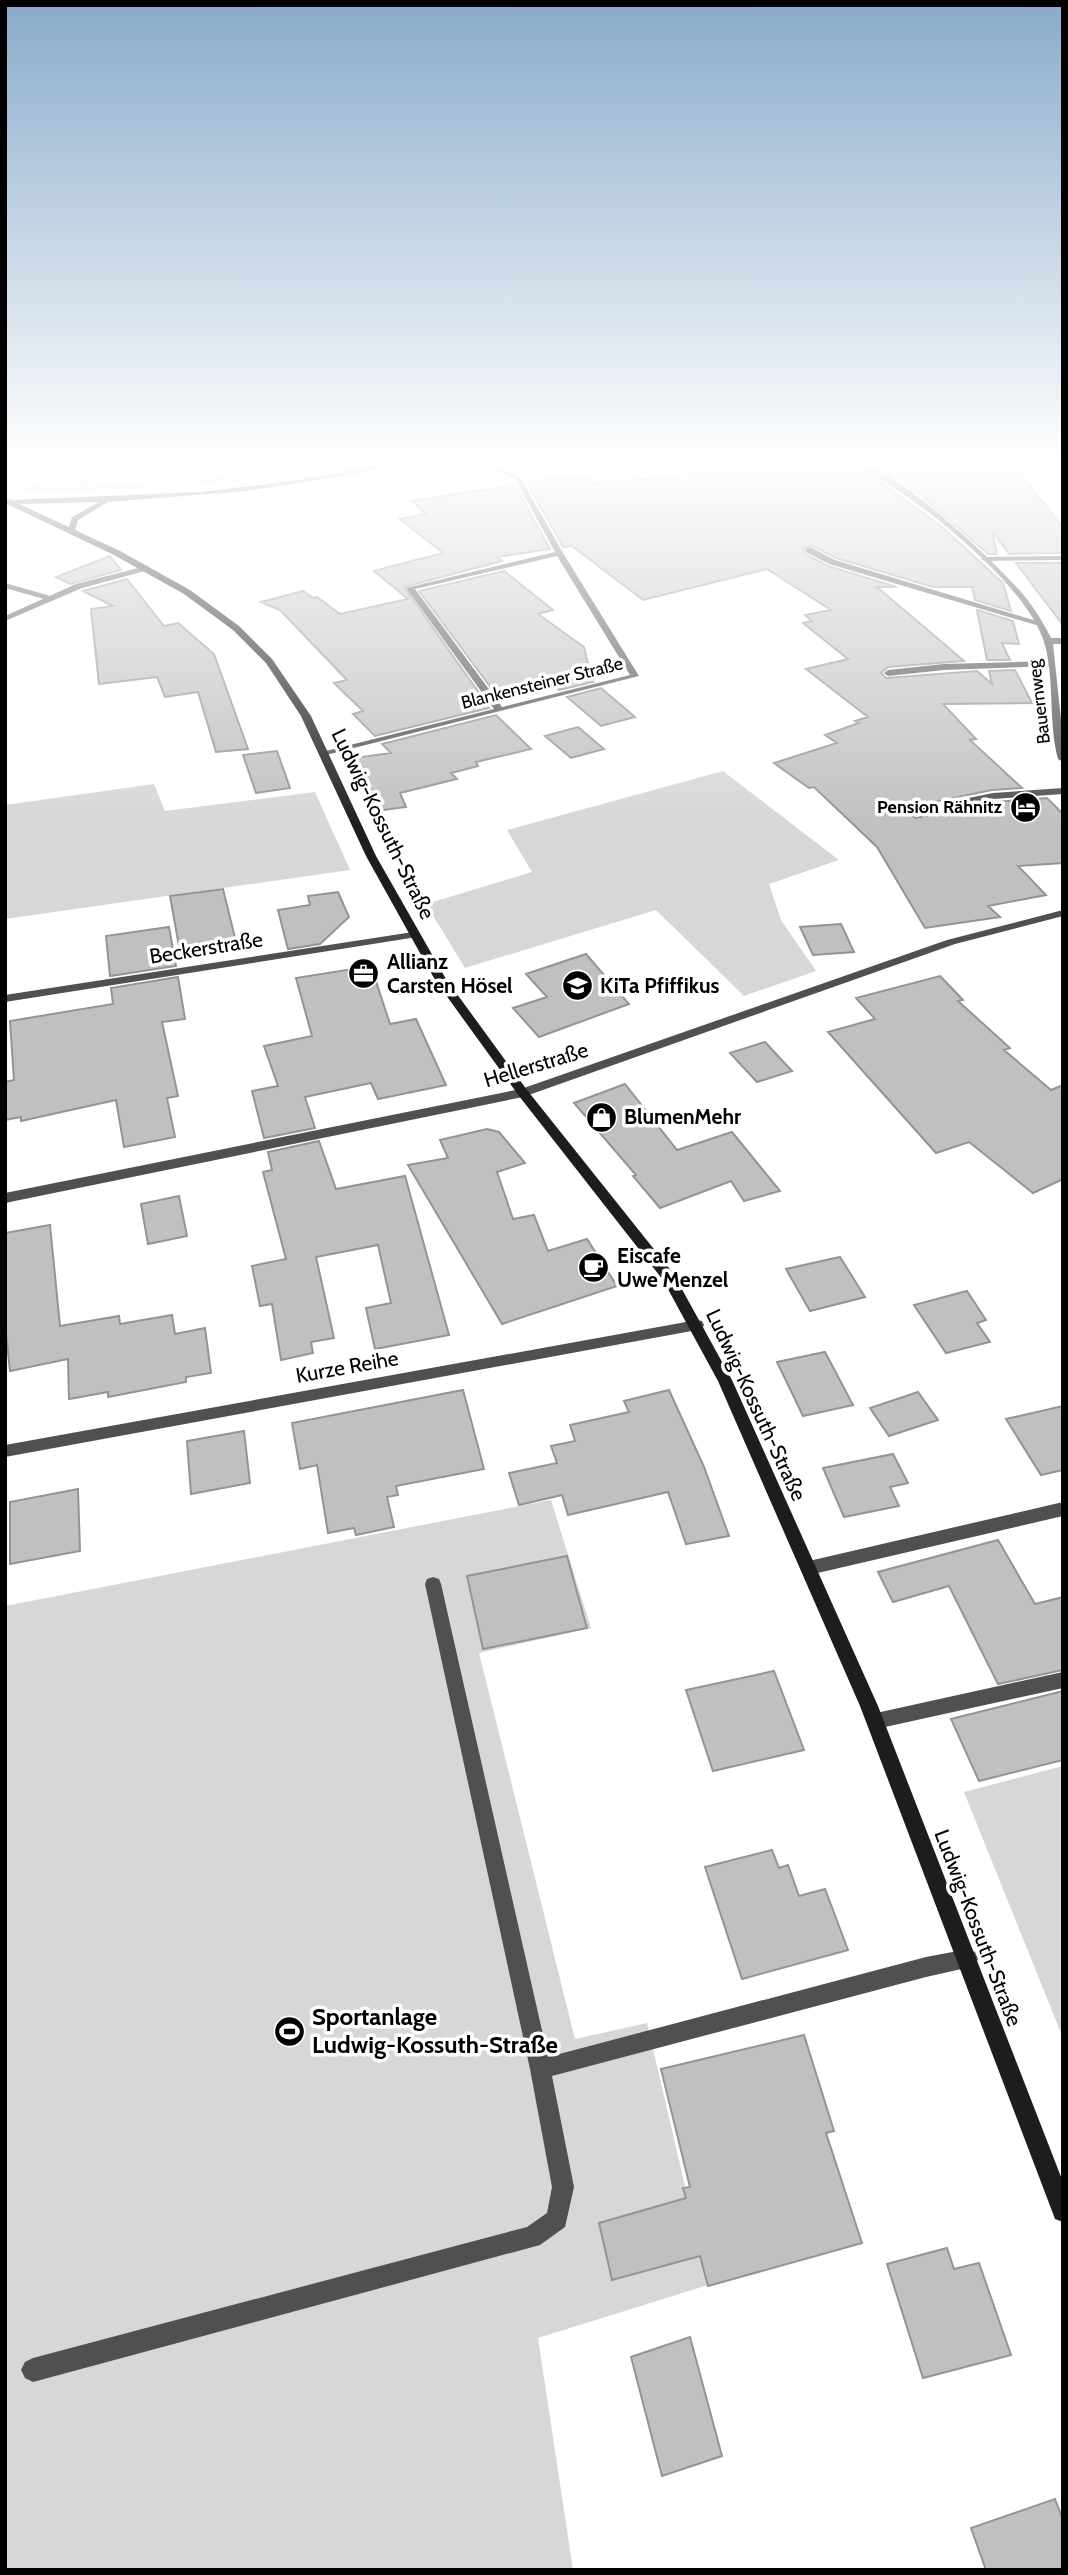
<svg xmlns="http://www.w3.org/2000/svg" width="1068" height="2575" viewBox="0 0 1068 2575" font-family="Cabin,sans-serif">
<rect width="100%" height="100%" fill="#fff"/>
<path fill="#d7d7d7" d="M 302,466 L 348,466 L 285,478 L 283,475 L 199,485 L 30,493 L 5,481 L 5,474 L 29,482 L 89,480 L 110,483 L 167,482 Z
M 723,771 L 839,860 L 769,884 L 781,920 L 816,971 L 744,996 L 656,910 L 465,968 L 426,904 L 532,872 L 507,830 Z
M 154,784 L 165,811 L 315,792 L 350,870 L 5,919 L 5,805 Z
M 551,1500 L 591,1628 L 479,1653 L 575,2039 L 647,2023 L 708,2285 L 538,2338 L 573,2570 L 5,2570 L 5,1606 Z
M 1063,1766 L 1063,2038 L 964,1792 Z"/>
<path fill="#c0c0c0" stroke="#949494" stroke-width="2" d="M 679,466 L 799,466 L 800,472 L 858,466 L 941,526 L 1003,583 L 1011,611 L 975,600 L 972,587 L 933,587 L 836,558 L 813,546 L 803,548 L 805,554 L 828,566 L 897,587 L 877,587 L 964,661 L 888,667 L 881,673 L 886,678 L 977,671 L 992,684 L 989,671 L 1015,670 L 1032,703 L 943,704 L 976,739 L 970,740 L 1022,788 L 992,790 L 914,806 L 908,813 L 916,818 L 993,802 L 1047,798 L 1063,814 L 1063,863 L 1018,866 L 1046,895 L 988,906 L 1000,917 L 925,928 L 877,847 L 814,787 L 809,788 L 774,763 L 837,743 L 825,735 L 859,723 L 855,721 L 868,717 L 806,669 L 848,659 L 803,623 L 812,621 L 805,615 L 831,610 L 767,569 L 643,600 L 572,546 L 563,547 L 527,483 L 582,475 L 594,483 L 689,476 Z
M 871,466 L 1015,466 L 1063,528 L 1063,553 L 1009,554 L 992,531 L 997,554 L 988,554 L 922,496 L 898,479 Z
M 515,485 L 550,549 L 497,557 L 502,561 L 404,587 L 482,697 L 479,697 L 489,708 L 375,736 L 353,714 L 363,711 L 334,683 L 347,680 L 280,610 L 261,602 L 303,591 L 313,598 L 317,597 L 340,614 L 408,599 L 374,571 L 443,553 L 400,519 L 426,514 L 412,501 Z
M 110,556 L 121,570 L 70,584 L 56,577 Z
M 1016,563 L 1063,563 L 1063,625 Z
M 504,571 L 553,610 L 538,614 L 584,647 L 589,669 L 581,671 L 593,682 L 559,690 L 547,679 L 495,693 L 419,591 Z
M 127,579 L 164,626 L 178,623 L 214,654 L 248,749 L 216,752 L 198,692 L 165,697 L 157,677 L 99,684 L 91,609 L 113,606 L 83,591 Z
M 977,610 L 1013,621 L 1019,644 L 1002,643 L 1010,660 L 987,660 Z
M 601,688 L 635,717 L 601,726 L 567,697 Z
M 496,715 L 531,749 L 476,762 L 478,766 L 451,773 L 457,779 L 400,793 L 406,807 L 376,811 L 354,758 L 391,753 L 382,744 Z
M 578,727 L 604,749 L 571,758 L 545,736 Z
M 277,751 L 290,788 L 256,793 L 243,755 Z
M 223,889 L 235,938 L 179,946 L 170,896 Z
M 338,892 L 349,917 L 320,944 L 288,949 L 278,910 L 310,905 L 308,896 Z
M 841,924 L 854,952 L 813,955 L 800,927 Z
M 169,927 L 176,966 L 110,976 L 106,936 Z
M 586,954 L 629,1004 L 539,1037 L 513,1008 L 547,997 L 526,974 Z
M 371,966 L 390,1024 L 416,1019 L 446,1085 L 378,1099 L 371,1083 L 305,1097 L 315,1128 L 264,1138 L 252,1091 L 278,1086 L 264,1046 L 312,1036 L 296,978 Z
M 940,976 L 963,1000 L 958,1001 L 1010,1048 L 1004,1050 L 1051,1090 L 1063,1085 L 1063,1179 L 1033,1193 L 969,1142 L 936,1153 L 828,1032 L 875,1019 L 856,998 Z
M 178,977 L 185,1019 L 162,1022 L 178,1096 L 167,1098 L 175,1137 L 124,1147 L 116,1100 L 21,1121 L 21,1117 L 5,1120 L 5,1082 L 14,1080 L 10,1021 L 113,1004 L 111,988 Z
M 765,1042 L 792,1071 L 757,1082 L 730,1053 Z
M 625,1084 L 677,1150 L 732,1132 L 780,1191 L 744,1201 L 731,1181 L 660,1208 L 633,1176 L 636,1175 L 574,1103 Z
M 487,1129 L 499,1132 L 525,1163 L 497,1172 L 513,1219 L 534,1215 L 548,1251 L 587,1239 L 617,1286 L 502,1324 L 408,1165 L 448,1158 L 440,1140 Z
M 319,1141 L 336,1189 L 405,1176 L 449,1335 L 375,1349 L 366,1308 L 391,1303 L 378,1245 L 316,1257 L 334,1338 L 311,1342 L 313,1353 L 281,1360 L 272,1304 L 260,1306 L 252,1266 L 286,1259 L 263,1172 L 272,1170 L 268,1152 Z
M 179,1196 L 187,1236 L 148,1244 L 141,1204 Z
M 50,1225 L 60,1326 L 119,1316 L 120,1324 L 172,1315 L 175,1334 L 205,1328 L 211,1373 L 186,1377 L 186,1382 L 108,1397 L 108,1392 L 69,1399 L 68,1359 L 10,1371 L 5,1324 L 5,1233 Z
M 840,1257 L 865,1297 L 810,1311 L 786,1269 Z
M 967,1291 L 986,1320 L 977,1323 L 990,1342 L 946,1353 L 914,1305 Z
M 825,1352 L 853,1405 L 803,1416 L 777,1362 Z
M 463,1390 L 484,1469 L 396,1486 L 398,1495 L 387,1497 L 394,1527 L 356,1535 L 354,1528 L 328,1533 L 317,1465 L 300,1469 L 292,1423 Z
M 669,1390 L 704,1467 L 729,1536 L 686,1544 L 668,1492 L 568,1515 L 562,1495 L 519,1505 L 509,1473 L 557,1463 L 551,1446 L 575,1441 L 570,1425 L 629,1412 L 624,1401 Z
M 918,1392 L 938,1420 L 889,1436 L 870,1408 Z
M 1063,1406 L 1063,1470 L 1041,1475 L 1006,1419 Z
M 244,1431 L 250,1483 L 191,1494 L 187,1441 Z
M 893,1454 L 908,1483 L 890,1487 L 899,1506 L 844,1517 L 823,1468 Z
M 78,1489 L 80,1551 L 10,1564 L 10,1502 Z
M 998,1540 L 1035,1604 L 1063,1597 L 1063,1670 L 998,1684 L 949,1586 L 893,1602 L 878,1572 Z
M 567,1556 L 587,1628 L 483,1649 L 467,1576 Z
M 774,1671 L 804,1750 L 713,1771 L 686,1690 Z
M 1063,1691 L 1063,1760 L 979,1781 L 951,1719 Z
M 772,1850 L 779,1868 L 788,1865 L 799,1896 L 825,1889 L 848,1950 L 742,1979 L 705,1867 Z
M 804,2035 L 834,2131 L 826,2133 L 862,2243 L 708,2286 L 700,2256 L 612,2280 L 599,2223 L 686,2198 L 683,2188 L 690,2187 L 661,2069 Z
M 947,2248 L 954,2269 L 979,2263 L 1011,2355 L 923,2378 L 887,2264 Z
M 690,2337 L 722,2456 L 662,2476 L 631,2357 Z
M 1055,2499 L 1063,2520 L 1063,2570 L 986,2570 L 971,2528 Z"/>
<g fill="none" stroke-linecap="round" stroke-linejoin="round">
<path fill="#505050" fill-rule="evenodd" d="M 806,548 L 812,548 L 835,560 L 1043,623 L 1036,625 L 829,564 L 806,552 Z
M 1063,556 L 1063,560 L 985,561 L 981,559 L 985,557 Z
M 5,583 L 54,597 L 55,599 L 51,601 L 5,588 Z
M 1050,661 L 1053,662 L 1053,666 L 944,670 L 888,676 L 884,673 L 888,670 L 944,664 Z
M 1063,788 L 1063,794 L 993,799 L 915,815 L 910,812 L 915,809 L 993,793 Z
M 1063,1502 L 1063,1516 L 809,1575 L 803,1573 L 801,1568 L 803,1563 L 809,1561 Z
M 433,1577 L 439,1579 L 441,1584 L 548,2057 L 926,1957 L 968,1949 L 975,1952 L 978,1959 L 975,1966 L 926,1977 L 552,2076 L 574,2187 L 565,2227 L 540,2245 L 33,2382 L 25,2378 L 21,2370 L 25,2362 L 33,2358 L 527,2227 L 547,2213 L 552,2187 L 530,2069 L 425,1584 L 427,1579 Z
M 1063,1672 L 1063,1688 L 876,1729 L 870,1727 L 867,1721 L 870,1715 L 876,1713 Z"/>
<path fill="#505050" fill-rule="evenodd" d="M 486,466 L 495,466 L 520,477 L 563,553 L 639,676 L 322,756 L 322,752 L 494,709 L 406,588 L 555,552 L 515,479 ZM 557,556 L 630,675 L 502,707 L 415,589 Z
M 861,466 C 895,466 997,564 1022,593 C 1034,607 1043,622 1051,638 L 1063,638 L 1063,644 L 1053,644 L 1063,738 L 1063,762 L 1058,759 C 1048,721 1055,678 1044,642 C 1028,591 949,526 905,495 C 891,485 874,477 861,466 Z
M 146,566 L 149,566 L 149,570 L 82,588 L 5,621 L 5,616 L 76,584 Z
M 1063,910 L 1063,916 L 955,944 L 523,1097 L 5,1203 L 5,1193 L 521,1089 L 947,940 Z
M 413,932 L 417,933 L 417,937 L 5,1002 L 5,995 Z
M 697,1320 L 702,1321 L 704,1325 L 702,1329 L 697,1330 L 5,1457 L 5,1445 Z"/>
<path fill="#1d1d1d" fill-rule="evenodd" d="M 373,466 L 387,466 L 338,477 L 246,491 L 108,502 L 78,520 L 75,530 L 120,551 L 190,590 L 239,626 L 272,659 L 311,716 L 376,856 L 446,979 L 527,1090 L 673,1273 L 732,1380 L 878,1706 L 1063,2182 L 1063,2222 L 1055,2219 L 1052,2211 L 860,1706 L 718,1381 L 663,1280 L 519,1096 L 435,980 L 366,856 L 301,716 L 266,663 L 233,630 L 184,594 L 114,555 L 5,503 L 5,498 L 12,500 L 200,492 L 292,481 ZM 99,502 L 72,517 L 69,527 L 19,504 Z"/>
</g>
<linearGradient id="sky" x2="0" y2="1"><stop stop-color="#8aabca"/><stop offset="0.56" stop-color="#fff"/><stop offset="1" stop-color="#fff" stop-opacity="0"/></linearGradient>
<rect width="1068" height="827" fill="url(#sky)"/>
<defs>
<symbol id="hotel-disc" viewBox="-11 -11 22 22"><circle r="9.5" fill="#000" stroke="#fff"/><path d="M-6-4.5h1.5V1H6V5H4.5V3h-9V5H-6ZM-4 0a1.8 1.8 0 1 1 3.6 0ZM.5 0V-2.5h3Q6-2.5 6 0Z" fill="#fff"/></symbol>
<symbol id="office-disc" viewBox="-11 -11 22 22"><circle r="9.5" fill="#000" stroke="#fff"/><path d="M-6-3h4V-5.5h4V-3h4V5H-6ZM-1-4.5V-3h2v-1.5ZM-6 0V1H6V0Z" fill="#fff"/></symbol>
<symbol id="school-disc" viewBox="-11 -11 22 22"><circle r="9.5" fill="#000" stroke="#fff"/><path d="M0-5L7-2L0 1L-7-2ZM-4 1L0 2.5L4 1V4Q0 6-4 4Z" fill="#fff"/></symbol>
<symbol id="shop-disc" viewBox="-11 -11 22 22"><circle r="9.5" fill="#000" stroke="#fff"/><path d="M-5-2.5h2.3a2.7 3.5 0 0 1 5.4 0H5L5.5 6h-11ZM-1.5-2.5h3a1.5 2.3 0 0 0-3 0Z" fill="#fff"/></symbol>
<symbol id="cafe-disc" viewBox="-11 -11 22 22"><circle r="9.5" fill="#000" stroke="#fff"/><path d="M-5.5-4.5H6V0H3Q3 3.5 0 3.5H-2.5Q-5.5 3.5-5.5 0ZM3-3.2v2h1.7v-2ZM-6 4.5H4V6H-6Z" fill="#fff"/></symbol>
<symbol id="stadium-disc" viewBox="-11 -11 22 22"><circle r="9.5" fill="#000" stroke="#fff"/><path d="M0-5a6.5 5 0 1 0 0 10a6.5 5 0 1 0 0-10ZM-3.5-1.8h7v3.6h-7Z" fill="#fff"/></symbol>
</defs>
<g fill-rule="evenodd">
<use href="#hotel-disc" x="1008" y="790" width="35" height="35"/>
<use href="#office-disc" x="346" y="956" width="35" height="35"/>
<use href="#school-disc" x="560" y="968" width="35" height="35"/>
<use href="#shop-disc" x="584" y="1100" width="35" height="35"/>
<use href="#cafe-disc" x="576" y="1250" width="35" height="35"/>
<use href="#stadium-disc" x="272" y="2014" width="35" height="35"/>
</g>
<g text-anchor="middle" stroke-width="7" stroke-linejoin="round" paint-order="stroke">
<g font-size="18" fill="#000" stroke="#fff">
<text transform="translate(542 683) rotate(-14)" y="6">Blankensteiner Straße</text>
<text transform="translate(1039 702) rotate(-97)" y="6">Bauernweg</text>
</g>
<g font-size="18" font-weight="bold" fill="#000" stroke="#fff" text-anchor="end">
<text x="1002" y="813">Pension Rähnitz</text>
</g>
<g font-size="21" fill="#000" stroke="#fff">
<text transform="translate(383 824) rotate(64)" y="7">Ludwig-Kossuth-Straße</text>
<text transform="translate(206 948) rotate(-9)" y="7">Beckerstraße</text>
<text transform="translate(536 1065) rotate(-17)" y="7">Hellerstraße</text>
<text transform="translate(347 1367) rotate(-10)" y="7">Kurze Reihe</text>
<text transform="translate(756 1405) rotate(65)" y="7">Ludwig-Kossuth-Straße</text>
<text transform="translate(978 1928) rotate(69)" y="7">Ludwig-Kossuth-Straße</text>
</g>
<g font-size="21" font-weight="bold" fill="#000" stroke="#fff" text-anchor="start">
<text x="387" y="969">Allianz<tspan x="387" dy="24">Carsten Hösel</tspan></text>
<text x="600" y="993">KiTa Pfiffikus</text>
<text x="624" y="1124">BlumenMehr</text>
<text x="617" y="1263">Eiscafe<tspan x="617" dy="24">Uwe Menzel</tspan></text>
</g>
<g font-size="24" font-weight="bold" fill="#000" stroke="#fff" text-anchor="start">
<text x="312" y="2025">Sportanlage<tspan x="312" dy="28">Ludwig-Kossuth-Straße</tspan></text>
</g>
</g>
<rect width="1068" height="2575" fill="none" stroke="#000000" stroke-width="14"/>
</svg>
